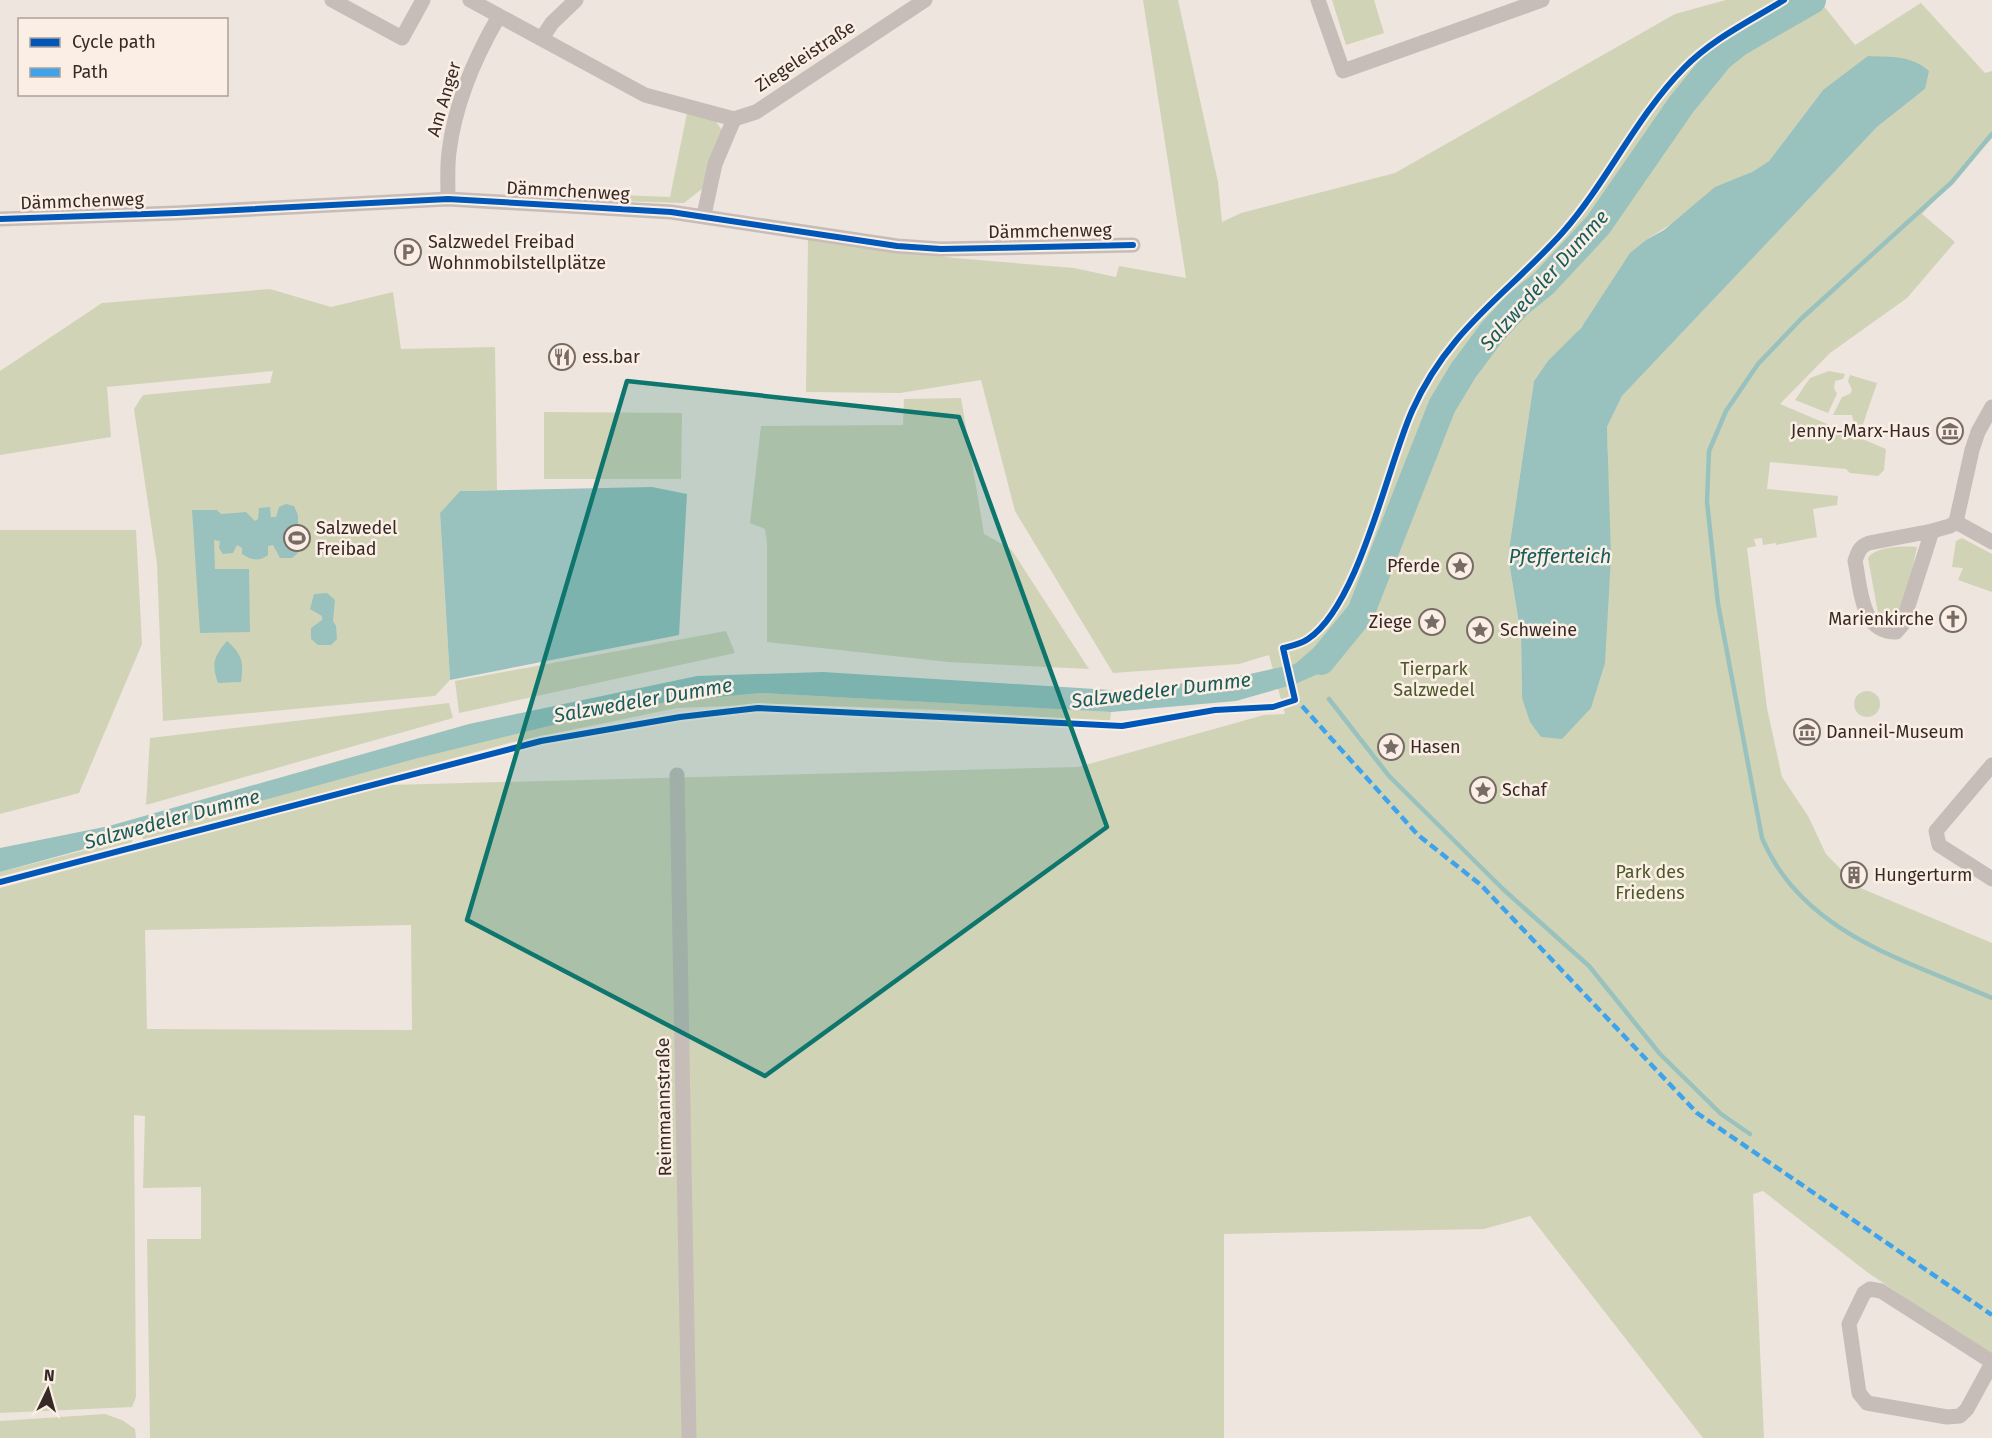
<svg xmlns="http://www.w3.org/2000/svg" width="1992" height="1438" viewBox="0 0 1992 1438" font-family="'Fira Sans',sans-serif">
<rect width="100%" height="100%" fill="#eee5de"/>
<path fill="#d1d3b7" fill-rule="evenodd" d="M 1143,0 L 1178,0 L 1218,182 L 1222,222 L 1241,213 L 1395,173 L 1675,14 L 1726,0 L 1819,0 L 1855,45 L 1921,3 L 1985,73 L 1992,71 L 1992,138 L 1922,214 L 1955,242 L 1907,298 L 1830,353 L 1780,404 L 1886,449 L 1884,470 L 1878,476 L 1850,473 L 1846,469 L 1770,462 L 1767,489 L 1838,496 L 1837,505 L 1813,509 L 1817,537 L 1776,545 L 1776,543 L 1763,545 L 1762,538 L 1754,539 L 1756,546 L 1747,548 L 1767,708 L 1782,777 L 1808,816 L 1826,854 L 1858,887 L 1992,943 L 1992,1356 L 1867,1272 L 1763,1191 L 1753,1194 L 1764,1438 L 1703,1438 L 1530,1216 L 1484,1229 L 1224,1234 L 1224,1438 L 150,1438 L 147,1239 L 201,1239 L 201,1187 L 143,1188 L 145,1116 L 134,1115 L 136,1397 L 132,1407 L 0,1413 L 0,888 L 389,785 L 1078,767 L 1264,715 L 1285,714 L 1269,655 L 1239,664 L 1113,673 L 1015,511 L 981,380 L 900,393 L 806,392 L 808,239 L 954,258 L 1074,268 L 1116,277 L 1119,266 L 1186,278 ZM 1925,89 L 1877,127 L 1622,396 L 1607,427 L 1608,466 L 1522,698 L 1521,636 L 1508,556 L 1534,381 C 1548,359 1568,346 1583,325 C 1604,297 1619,264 1646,240 L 1769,161 L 1823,90 ZM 411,925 L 412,1030 L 147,1029 L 145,930 Z
M 1332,0 L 1374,0 L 1384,33 L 1346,45 Z
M 687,113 L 714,119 L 722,130 L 703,188 L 684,203 L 619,201 L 620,195 L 670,197 Z
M 270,289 L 331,307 L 393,292 L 401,349 L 495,347 L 497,490 L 460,491 L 440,513 L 450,680 L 435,696 L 163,721 L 157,564 L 134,409 L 143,395 L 270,383 L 273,371 L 107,387 L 111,437 L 0,455 L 0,371 L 102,303 Z
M 1829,371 L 1845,374 L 1843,379 L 1835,381 L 1834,388 L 1837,394 L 1828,413 L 1795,400 L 1810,378 Z
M 1850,375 L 1877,383 L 1862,427 L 1854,424 L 1852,415 L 1833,415 L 1842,397 L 1850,394 L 1852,390 L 1848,381 Z
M 961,398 L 984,534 L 1011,549 L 1089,669 L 948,662 L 767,642 L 767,541 L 765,529 L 750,523 L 761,426 L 903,425 L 904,399 Z
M 544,412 L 682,413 L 681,479 L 544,479 Z
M 0,530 L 136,530 L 142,644 L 79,793 L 0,814 Z
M 1962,538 L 1992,554 L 1992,592 L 1958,580 L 1963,568 L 1952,567 L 1956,541 Z
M 1917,547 L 1901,623 L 1888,625 L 1878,613 L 1868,558 C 1876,546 1904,546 1917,547 Z
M 726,631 L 735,653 L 459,713 L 455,681 Z
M1854 704a13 13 0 1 1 26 0a13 13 0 1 1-26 0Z
M 761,693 L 1111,712 L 1110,722 L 942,710 L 774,704 L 677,708 L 513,742 L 144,842 L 141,833 C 316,786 491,731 670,701 C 700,696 731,696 761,693 Z
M 449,703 L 453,718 L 146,805 L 150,738 Z
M 133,838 L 131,845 L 83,857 L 18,877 L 0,877 L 0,872 Z
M 105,1414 L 122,1420 L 135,1429 L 136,1438 L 0,1438 L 0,1421 Z"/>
<path fill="#99c2be" d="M 1868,56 C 1891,57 1911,55 1929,71 L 1925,89 L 1877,127 L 1622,396 L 1607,427 L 1611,557 L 1605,663 L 1591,708 L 1562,739 L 1541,737 L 1530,722 L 1522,698 L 1521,636 L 1508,556 L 1534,381 L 1548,361 L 1581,328 L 1630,253 L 1646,240 L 1664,230 L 1715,187 L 1752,172 L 1769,161 L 1823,90 Z
M 652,487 L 687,494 L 679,635 L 450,680 L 440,513 L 460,491 Z
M 286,504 L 294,506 L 298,515 L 298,553 L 292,558 L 280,558 L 273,545 L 268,546 L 268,555 C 259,562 251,560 242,554 L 242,548 L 237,545 L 233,553 L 223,554 L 219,548 L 220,541 L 214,540 L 215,569 L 249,569 L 250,632 L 200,633 L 192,510 L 217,510 L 221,514 L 246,512 L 255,521 L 258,519 L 259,508 L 270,507 L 271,517 L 276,517 L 279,507 Z
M 327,593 L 335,600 L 333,621 L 336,626 L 337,639 L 331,645 L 318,645 L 311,639 L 311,628 L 322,620 L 322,616 L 310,609 L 314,594 Z
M 1331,633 L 1352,634 L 1318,674 L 1295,684 L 1236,701 L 1111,712 L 761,693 L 672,701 L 565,722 L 418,758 L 0,872 L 0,848 L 109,826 L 469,724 L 697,676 L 823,672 L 1126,691 L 1250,674 L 1295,664 Z
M 227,641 C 242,654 244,662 241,682 L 218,683 C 211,664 214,656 227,641 Z"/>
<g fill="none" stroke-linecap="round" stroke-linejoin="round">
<path stroke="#99c2be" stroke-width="4.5" d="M 1992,134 L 1952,182 L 1801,319 L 1758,364 L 1726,411 L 1709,451 L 1707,502 L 1718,604 L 1762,838 C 1802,933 1905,960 1992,998
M 1329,699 L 1389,776 L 1504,890 L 1589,966 L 1660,1054 L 1721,1114 L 1750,1134"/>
<path stroke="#99c2be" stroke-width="28" d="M 1321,661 L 1361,612 L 1442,406 L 1463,371 L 1492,332 L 1517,305 L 1544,283 L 1598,225 L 1681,105 L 1720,57 L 1739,42 L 1812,0"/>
<path stroke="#c6bdb8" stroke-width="15" d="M 332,0 L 402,38 L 423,0
M 470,0 L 645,95 L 734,119 L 756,112 L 925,0
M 1318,0 L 1343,71 L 1542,0
M 542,38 L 552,23 L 576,0
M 448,199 C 448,183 447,167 449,152 C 455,103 475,57 499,16
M 704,215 L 715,164 L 734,119
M 0,219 L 176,213 L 448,199 L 671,212 L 897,246 L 941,249 L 1133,245
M 1956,522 L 1972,450 L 1978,432 L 1992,407
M 1956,522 L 1992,542
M 1932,531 L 1869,543 C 1860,546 1858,552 1855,561 C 1861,588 1860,632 1896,632 L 1902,625 L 1932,531 L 1950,526 L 1956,522
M 1992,765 L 1936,831 L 1939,845 L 1992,879
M 677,775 L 689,1438
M 1992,1362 L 1881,1291 L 1870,1289 L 1864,1293 L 1849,1324 L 1859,1393 L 1867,1403 L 1947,1417 L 1960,1416 L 1967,1409 L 1992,1363"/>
<path stroke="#3fa3eb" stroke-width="4.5" stroke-dasharray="9 4.5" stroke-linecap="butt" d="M 1293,696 L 1418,835 L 1481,885 L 1697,1113 L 1992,1315"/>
<defs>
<path id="cycleway" d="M 0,219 L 176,213 L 448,199 L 671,212 L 897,246 L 941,249 L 1133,245
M 0,882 L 541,741 L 680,717 L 758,708 L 1122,726 L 1215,710 L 1273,707 L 1295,700 L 1283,648 C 1291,646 1301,644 1308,639 C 1359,605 1387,467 1412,411 C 1449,328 1507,295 1563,232 C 1607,182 1636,117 1684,68 C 1712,39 1750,21 1784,0"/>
</defs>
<use href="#cycleway" stroke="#fbefe5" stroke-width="10"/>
<use href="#cycleway" stroke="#0057b8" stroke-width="6"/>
</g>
<path fill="#0f766e" fill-opacity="0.2" stroke="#0f766e" stroke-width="4.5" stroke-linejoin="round" d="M 627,381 L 959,417 L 1107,827 L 765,1076 L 467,920 Z"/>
<defs>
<symbol id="parking-ring" viewBox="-11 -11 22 22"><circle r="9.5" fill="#fbefe5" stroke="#776b66" stroke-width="1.5"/><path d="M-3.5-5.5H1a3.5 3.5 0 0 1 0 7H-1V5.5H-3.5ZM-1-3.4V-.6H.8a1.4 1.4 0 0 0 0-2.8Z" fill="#776b66"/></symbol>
<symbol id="restaurant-ring" viewBox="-11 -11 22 22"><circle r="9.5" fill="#fbefe5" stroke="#776b66" stroke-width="1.5"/><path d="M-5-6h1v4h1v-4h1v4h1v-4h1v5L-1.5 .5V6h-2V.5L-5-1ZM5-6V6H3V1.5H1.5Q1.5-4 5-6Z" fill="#776b66"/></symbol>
<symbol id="museum-ring" viewBox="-11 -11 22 22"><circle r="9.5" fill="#fbefe5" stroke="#776b66" stroke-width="1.5"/><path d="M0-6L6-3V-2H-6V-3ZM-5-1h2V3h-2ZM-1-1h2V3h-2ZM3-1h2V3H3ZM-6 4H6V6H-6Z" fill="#776b66"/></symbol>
<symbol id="stadium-ring" viewBox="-11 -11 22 22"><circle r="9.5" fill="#fbefe5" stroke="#776b66" stroke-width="1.5"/><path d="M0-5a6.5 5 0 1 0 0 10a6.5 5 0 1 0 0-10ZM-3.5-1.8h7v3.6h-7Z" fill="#776b66"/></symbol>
<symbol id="sight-ring" viewBox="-11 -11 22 22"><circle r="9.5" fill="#fbefe5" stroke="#776b66" stroke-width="1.5"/><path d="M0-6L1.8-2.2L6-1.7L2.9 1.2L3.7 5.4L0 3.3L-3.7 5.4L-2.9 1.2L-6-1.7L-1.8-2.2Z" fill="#776b66"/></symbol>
<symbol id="church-ring" viewBox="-11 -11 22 22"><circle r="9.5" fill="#fbefe5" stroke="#776b66" stroke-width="1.5"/><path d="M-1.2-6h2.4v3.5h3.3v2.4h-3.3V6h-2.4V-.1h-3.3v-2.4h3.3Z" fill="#776b66"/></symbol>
<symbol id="building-ring" viewBox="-11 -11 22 22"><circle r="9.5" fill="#fbefe5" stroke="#776b66" stroke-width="1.5"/><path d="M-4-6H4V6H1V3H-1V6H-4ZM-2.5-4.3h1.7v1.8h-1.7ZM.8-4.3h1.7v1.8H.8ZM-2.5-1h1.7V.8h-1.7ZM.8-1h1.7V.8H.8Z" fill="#776b66"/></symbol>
</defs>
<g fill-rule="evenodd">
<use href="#parking-ring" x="393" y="237" width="30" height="30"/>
<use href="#restaurant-ring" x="547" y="342" width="30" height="30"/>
<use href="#museum-ring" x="1935" y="416" width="30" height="30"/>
<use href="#stadium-ring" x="282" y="523" width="30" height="30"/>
<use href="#sight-ring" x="1445" y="551" width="30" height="30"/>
<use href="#church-ring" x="1938" y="604" width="30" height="30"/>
<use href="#sight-ring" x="1417" y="607" width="30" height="30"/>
<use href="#sight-ring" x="1465" y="615" width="30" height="30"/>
<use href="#museum-ring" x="1792" y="717" width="30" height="30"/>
<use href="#sight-ring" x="1376" y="732" width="30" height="30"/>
<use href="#sight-ring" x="1468" y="775" width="30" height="30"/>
<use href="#building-ring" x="1839" y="860" width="30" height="30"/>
</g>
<g text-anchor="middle" stroke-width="5" stroke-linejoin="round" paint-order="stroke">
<g font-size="18" fill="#372a26" stroke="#fbefe5">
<text transform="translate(805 56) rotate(-33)" y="6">Ziegeleistraße</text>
<text transform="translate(444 99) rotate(-73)" y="6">Am Anger</text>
<text transform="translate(568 191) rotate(3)" y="6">Dämmchenweg</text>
<text transform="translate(82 201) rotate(-2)" y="6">Dämmchenweg</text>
<text transform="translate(1050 231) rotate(-1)" y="6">Dämmchenweg</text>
<text transform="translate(664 1107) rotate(-91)" y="6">Reimmannstraße</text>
</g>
<g font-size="18" fill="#372a26" stroke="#fbefe5" text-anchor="start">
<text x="428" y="248">Salzwedel Freibad<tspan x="428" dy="21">Wohnmobilstellplätze</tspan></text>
<text x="582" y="363">ess.bar</text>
<text x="1930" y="437" text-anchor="end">Jenny-Marx-Haus</text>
<text x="316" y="534">Salzwedel<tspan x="316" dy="21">Freibad</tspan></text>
<text x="1440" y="572" text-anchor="end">Pferde</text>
<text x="1934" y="625" text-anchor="end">Marienkirche</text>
<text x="1412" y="628" text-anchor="end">Ziege</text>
<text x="1500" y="636">Schweine</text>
<text x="1826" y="738">Danneil-Museum</text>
<text x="1410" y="753">Hasen</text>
<text x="1502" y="796">Schaf</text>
<text x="1874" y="881">Hungerturm</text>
</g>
<g font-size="18" fill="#4a5727" stroke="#fbefe5">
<text x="1434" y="675">Tierpark<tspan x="1434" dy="21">Salzwedel</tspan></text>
<text x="1650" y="878">Park des<tspan x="1650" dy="21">Friedens</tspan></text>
</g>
<g font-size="20" font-style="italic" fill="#185c5b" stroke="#fbefe5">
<text transform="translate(1544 280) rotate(-48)" y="7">Salzwedeler Dumme</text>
<text x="1560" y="563">Pfefferteich</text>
<text transform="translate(1161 690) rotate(-7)" y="7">Salzwedeler Dumme</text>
<text transform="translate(643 700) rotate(-10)" y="7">Salzwedeler Dumme</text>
<text transform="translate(172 819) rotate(-15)" y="7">Salzwedeler Dumme</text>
</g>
</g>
<rect x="18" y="18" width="210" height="78" fill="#fbefe5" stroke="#ada099" stroke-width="1.5"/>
<rect x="30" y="38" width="30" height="9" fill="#0057b8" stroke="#ada099" stroke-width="1.5"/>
<text x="72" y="48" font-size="18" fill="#372a26">Cycle path</text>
<rect x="30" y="68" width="30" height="9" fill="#3fa3eb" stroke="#ada099" stroke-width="1.5"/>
<text x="72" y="78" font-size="18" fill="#372a26">Path</text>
<g transform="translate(48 1390) rotate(5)" stroke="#fbefe5" stroke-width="4.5" paint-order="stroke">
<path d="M0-4.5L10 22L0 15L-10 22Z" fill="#372a26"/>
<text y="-9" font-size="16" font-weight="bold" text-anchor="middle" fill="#372a26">N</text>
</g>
</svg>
